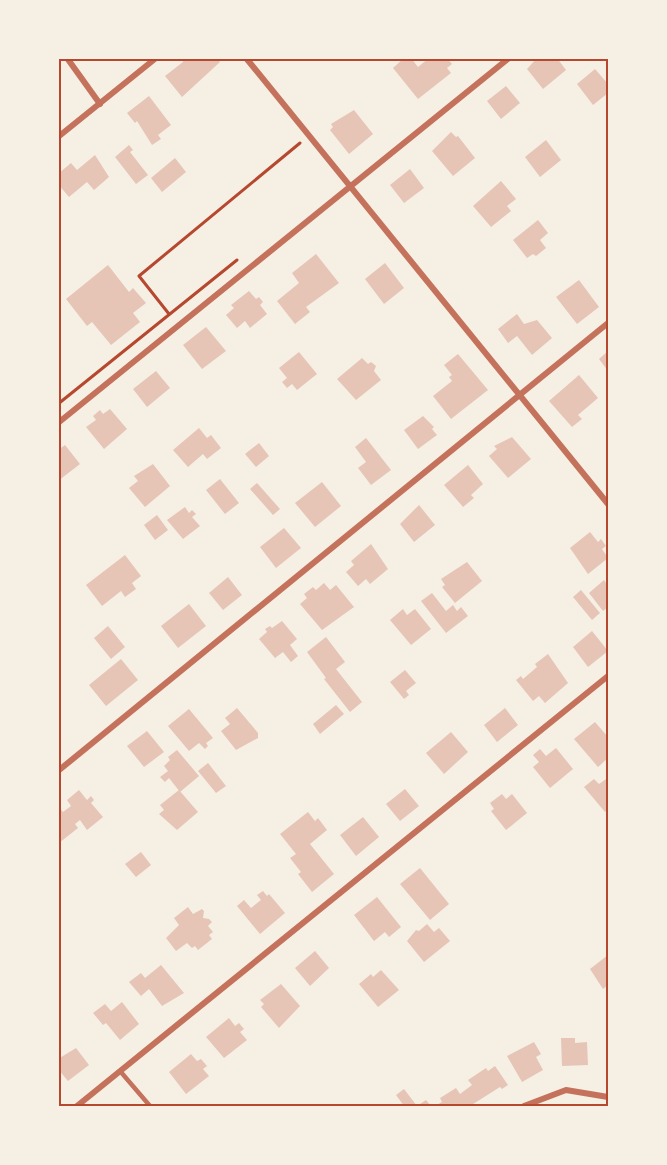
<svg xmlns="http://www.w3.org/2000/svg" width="667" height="1165" viewBox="0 0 667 1165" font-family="'Exo 2',sans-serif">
<rect width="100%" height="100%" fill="#f6efe4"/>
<path fill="#e6c5b7" d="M 182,58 L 217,58 L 220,62 L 182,97 L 165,76 L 183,62 Z
M 404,58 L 411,58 L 418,67 L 429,58 L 447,58 L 452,64 L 447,68 L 451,73 L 418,99 L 393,68 Z
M 537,58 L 557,58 L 566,70 L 543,89 L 527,69 Z
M 595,69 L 608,84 L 608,93 L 593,105 L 577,84 Z
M 506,86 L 520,103 L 501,119 L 487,101 Z
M 149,96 L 171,125 L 158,135 L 161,139 L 152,145 L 137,121 L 135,123 L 127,113 Z
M 354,110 L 373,134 L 349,154 L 330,130 L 333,127 L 331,124 Z
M 451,132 L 456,137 L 458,136 L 475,158 L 453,176 L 432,151 Z
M 546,140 L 561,160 L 540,177 L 525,157 Z
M 129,145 L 133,150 L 130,152 L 148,175 L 136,184 L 115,157 Z
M 95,155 L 109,177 L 94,190 L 87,182 L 69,197 L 58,184 L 58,174 L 71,163 L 77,170 Z
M 175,158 L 186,172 L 162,192 L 151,178 Z
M 410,169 L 424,188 L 404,203 L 390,185 Z
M 501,181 L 516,199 L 507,206 L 511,211 L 491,227 L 473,206 Z
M 538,220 L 548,233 L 540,240 L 546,248 L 536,256 L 533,254 L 527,258 L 513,240 Z
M 316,254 L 339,283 L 306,307 L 310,312 L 295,324 L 277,301 L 299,283 L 292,273 Z
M 385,263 L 404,288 L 384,304 L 365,279 Z
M 108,265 L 129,292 L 133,288 L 146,303 L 133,313 L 140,322 L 111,345 L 92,322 L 87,326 L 66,299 Z
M 579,280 L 599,307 L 577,324 L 556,297 Z
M 249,291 L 256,299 L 259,297 L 263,302 L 260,305 L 267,314 L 250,328 L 245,321 L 237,328 L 226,315 L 234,308 L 231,305 Z
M 517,314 L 524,324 L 537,320 L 552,338 L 532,355 L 517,336 L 508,343 L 498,329 Z
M 206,327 L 226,351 L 202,369 L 183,345 Z
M 608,351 L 608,371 L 599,359 Z
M 299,352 L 317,374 L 297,390 L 292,384 L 287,388 L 282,382 L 287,378 L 279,368 Z
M 458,354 L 488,390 L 451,419 L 433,396 L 452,381 L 449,377 L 452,375 L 444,365 Z
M 362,358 L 368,364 L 371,362 L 376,366 L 374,371 L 381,380 L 356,400 L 337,379 Z
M 156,371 L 170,388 L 147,407 L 133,389 Z
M 579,375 L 598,398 L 578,415 L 582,419 L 572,427 L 549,401 Z
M 110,409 L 127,429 L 104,449 L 86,427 L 96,420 L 93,416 L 100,410 L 103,414 Z
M 423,416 L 434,427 L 432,429 L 437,435 L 418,449 L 404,430 Z
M 199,428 L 207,438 L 211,435 L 221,448 L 207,459 L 203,454 L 188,467 L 173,450 Z
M 512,437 L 531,459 L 508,478 L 489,456 L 497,449 L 494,446 Z
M 366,438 L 391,470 L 371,485 L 358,468 L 366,462 L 355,447 Z
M 259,443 L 269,456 L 256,467 L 245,454 Z
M 65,445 L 80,464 L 58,481 L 58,450 Z
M 153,464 L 170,486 L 145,507 L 129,488 L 138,481 L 134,476 Z
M 468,465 L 483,484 L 471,495 L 474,498 L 463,507 L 444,485 Z
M 220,479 L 239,503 L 225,514 L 206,490 Z
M 322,482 L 341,506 L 315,527 L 295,503 Z
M 257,483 L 280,509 L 273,515 L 250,489 Z
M 419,505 L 435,525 L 414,542 L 400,524 Z
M 185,507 L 189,513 L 192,510 L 196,514 L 192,517 L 200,526 L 183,539 L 167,520 Z
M 157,515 L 168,530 L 155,540 L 144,525 Z
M 284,528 L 301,548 L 276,568 L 260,547 Z
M 590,532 L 598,542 L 601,539 L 606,546 L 602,549 L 608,558 L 588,574 L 570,548 Z
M 371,544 L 388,569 L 370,584 L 366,579 L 358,586 L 346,572 L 354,565 L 351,561 Z
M 125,555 L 141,576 L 132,583 L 136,589 L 125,597 L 121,591 L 102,606 L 86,585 Z
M 467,562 L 482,581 L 455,603 L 442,587 L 445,585 L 441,579 Z
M 228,577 L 242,595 L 223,610 L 209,593 Z
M 604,580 L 608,586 L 608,607 L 603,611 L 589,593 Z
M 324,583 L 330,590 L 336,585 L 354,607 L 322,630 L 300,604 L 307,598 L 304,594 L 313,587 L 316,590 Z
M 581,590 L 600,613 L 592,620 L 573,597 Z
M 432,593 L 446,611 L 453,605 L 457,611 L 461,607 L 468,616 L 446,633 L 421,601 Z
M 189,604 L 206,626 L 178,648 L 161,626 Z
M 403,609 L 407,615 L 415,609 L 431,629 L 411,645 L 390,620 Z
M 282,621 L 297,639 L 290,645 L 298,656 L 291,662 L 283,652 L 275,658 L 259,639 L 267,632 L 265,629 L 270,626 L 272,628 Z
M 108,626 L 125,647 L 111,659 L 94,638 Z
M 592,631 L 608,651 L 588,667 L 573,647 Z
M 326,637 L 345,662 L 336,669 L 362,702 L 350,712 L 324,679 L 326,678 L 307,652 Z
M 548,654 L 568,683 L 545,703 L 539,696 L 533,701 L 516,680 L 521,676 L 523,679 L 537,667 L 535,664 Z
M 121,659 L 138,680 L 106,706 L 89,685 Z
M 405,670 L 416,683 L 406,691 L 409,695 L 404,699 L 390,682 Z
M 336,705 L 344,714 L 320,734 L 313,724 Z
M 237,708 L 258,733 L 258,738 L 236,750 L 221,731 L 230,724 L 225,718 Z
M 505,708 L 518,725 L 497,742 L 484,725 Z
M 189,709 L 213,738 L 206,743 L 208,746 L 205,749 L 199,743 L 189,751 L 168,726 Z
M 595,722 L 608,737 L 608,758 L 598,767 L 574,739 Z
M 147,731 L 164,752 L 144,767 L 127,746 Z
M 451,732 L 468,752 L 444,774 L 426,753 Z
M 556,748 L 573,769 L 550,788 L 533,767 L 539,762 L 533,755 L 540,749 L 546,756 Z
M 177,750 L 199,776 L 180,792 L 169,778 L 165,782 L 160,777 L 168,771 L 164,766 L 170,760 L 168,757 Z
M 208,763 L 226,786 L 216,793 L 198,771 Z
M 594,779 L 599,784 L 606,779 L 608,782 L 608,809 L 605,812 L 584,787 Z
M 405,789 L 419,806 L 400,821 L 386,804 Z
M 79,790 L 87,800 L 91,796 L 94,800 L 91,803 L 103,817 L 87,830 L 80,820 L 75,824 L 78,828 L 59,843 L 58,806 L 63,812 L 71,806 L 67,800 Z
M 179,790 L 198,812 L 177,830 L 159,814 L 164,810 L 160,805 Z
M 502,794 L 506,799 L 512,794 L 527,813 L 506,830 L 491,811 L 494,809 L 490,803 Z
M 308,812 L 315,821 L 318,818 L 327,830 L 310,844 L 334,874 L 312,892 L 298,874 L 301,872 L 290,858 L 296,854 L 280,834 Z
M 363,817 L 379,837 L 356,856 L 340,835 Z
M 141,852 L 151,865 L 136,877 L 125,864 Z
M 420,868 L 449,904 L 430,920 L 400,884 Z
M 263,891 L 267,896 L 269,894 L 285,913 L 260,934 L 237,906 L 244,900 L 251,908 L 261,900 L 257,895 Z
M 377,897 L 401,927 L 389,937 L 385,932 L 374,941 L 354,915 Z
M 188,907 L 193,914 L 202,909 L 204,911 L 203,918 L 209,919 L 212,922 L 208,926 L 213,932 L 209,935 L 212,939 L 198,950 L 195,946 L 192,948 L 187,943 L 176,951 L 166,938 L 179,925 L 174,918 Z
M 427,924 L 434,932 L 439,928 L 450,941 L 424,962 L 407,941 L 416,930 L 419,931 Z
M 315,951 L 329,968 L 310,986 L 295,968 Z
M 608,955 L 608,985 L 603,989 L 590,969 Z
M 161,965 L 184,993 L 162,1006 L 149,989 L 141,996 L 129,982 L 141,973 L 145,978 Z
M 381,970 L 399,990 L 378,1007 L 359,984 L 371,974 L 373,977 Z
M 281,984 L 300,1006 L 279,1028 L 261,1007 L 264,1004 L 260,1000 Z
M 122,1002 L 139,1024 L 120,1040 L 106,1023 L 103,1025 L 93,1013 L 105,1004 L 111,1011 Z
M 229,1018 L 235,1026 L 239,1023 L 244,1029 L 240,1032 L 247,1040 L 224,1058 L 206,1037 Z
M 561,1038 L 575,1038 L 575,1043 L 587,1042 L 588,1065 L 562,1066 Z
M 534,1042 L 541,1054 L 536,1057 L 543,1070 L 522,1082 L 507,1056 Z
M 76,1048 L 89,1065 L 68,1081 L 58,1069 L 58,1059 Z
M 191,1054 L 197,1061 L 201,1059 L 207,1066 L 203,1069 L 209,1076 L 186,1094 L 169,1072 Z
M 495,1066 L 508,1085 L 502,1089 L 500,1087 L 470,1106 L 435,1106 L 442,1102 L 440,1098 L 456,1088 L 460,1094 L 472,1085 L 468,1080 L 486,1068 L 488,1071 Z
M 404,1089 L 417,1106 L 426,1100 L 431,1106 L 404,1106 L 396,1095 Z"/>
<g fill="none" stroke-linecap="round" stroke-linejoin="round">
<path stroke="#b5482f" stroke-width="3" d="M 169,314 L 139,276 L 300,143
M 58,404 L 237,260"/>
<path stroke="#c5725c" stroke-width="4.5" d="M 120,1071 L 150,1106"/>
<path stroke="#c5725c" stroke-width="6" d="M 67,58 L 100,104
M 246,58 L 608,504
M 58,137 L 156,58
M 58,423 L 509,58
M 58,771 L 608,323
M 77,1106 L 608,676
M 524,1106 L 566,1090 L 608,1097"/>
</g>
<rect width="667" height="1165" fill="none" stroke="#f6efe4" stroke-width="120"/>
<rect x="60" y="60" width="547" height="1045" fill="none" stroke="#b5482f" stroke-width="2"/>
</svg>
